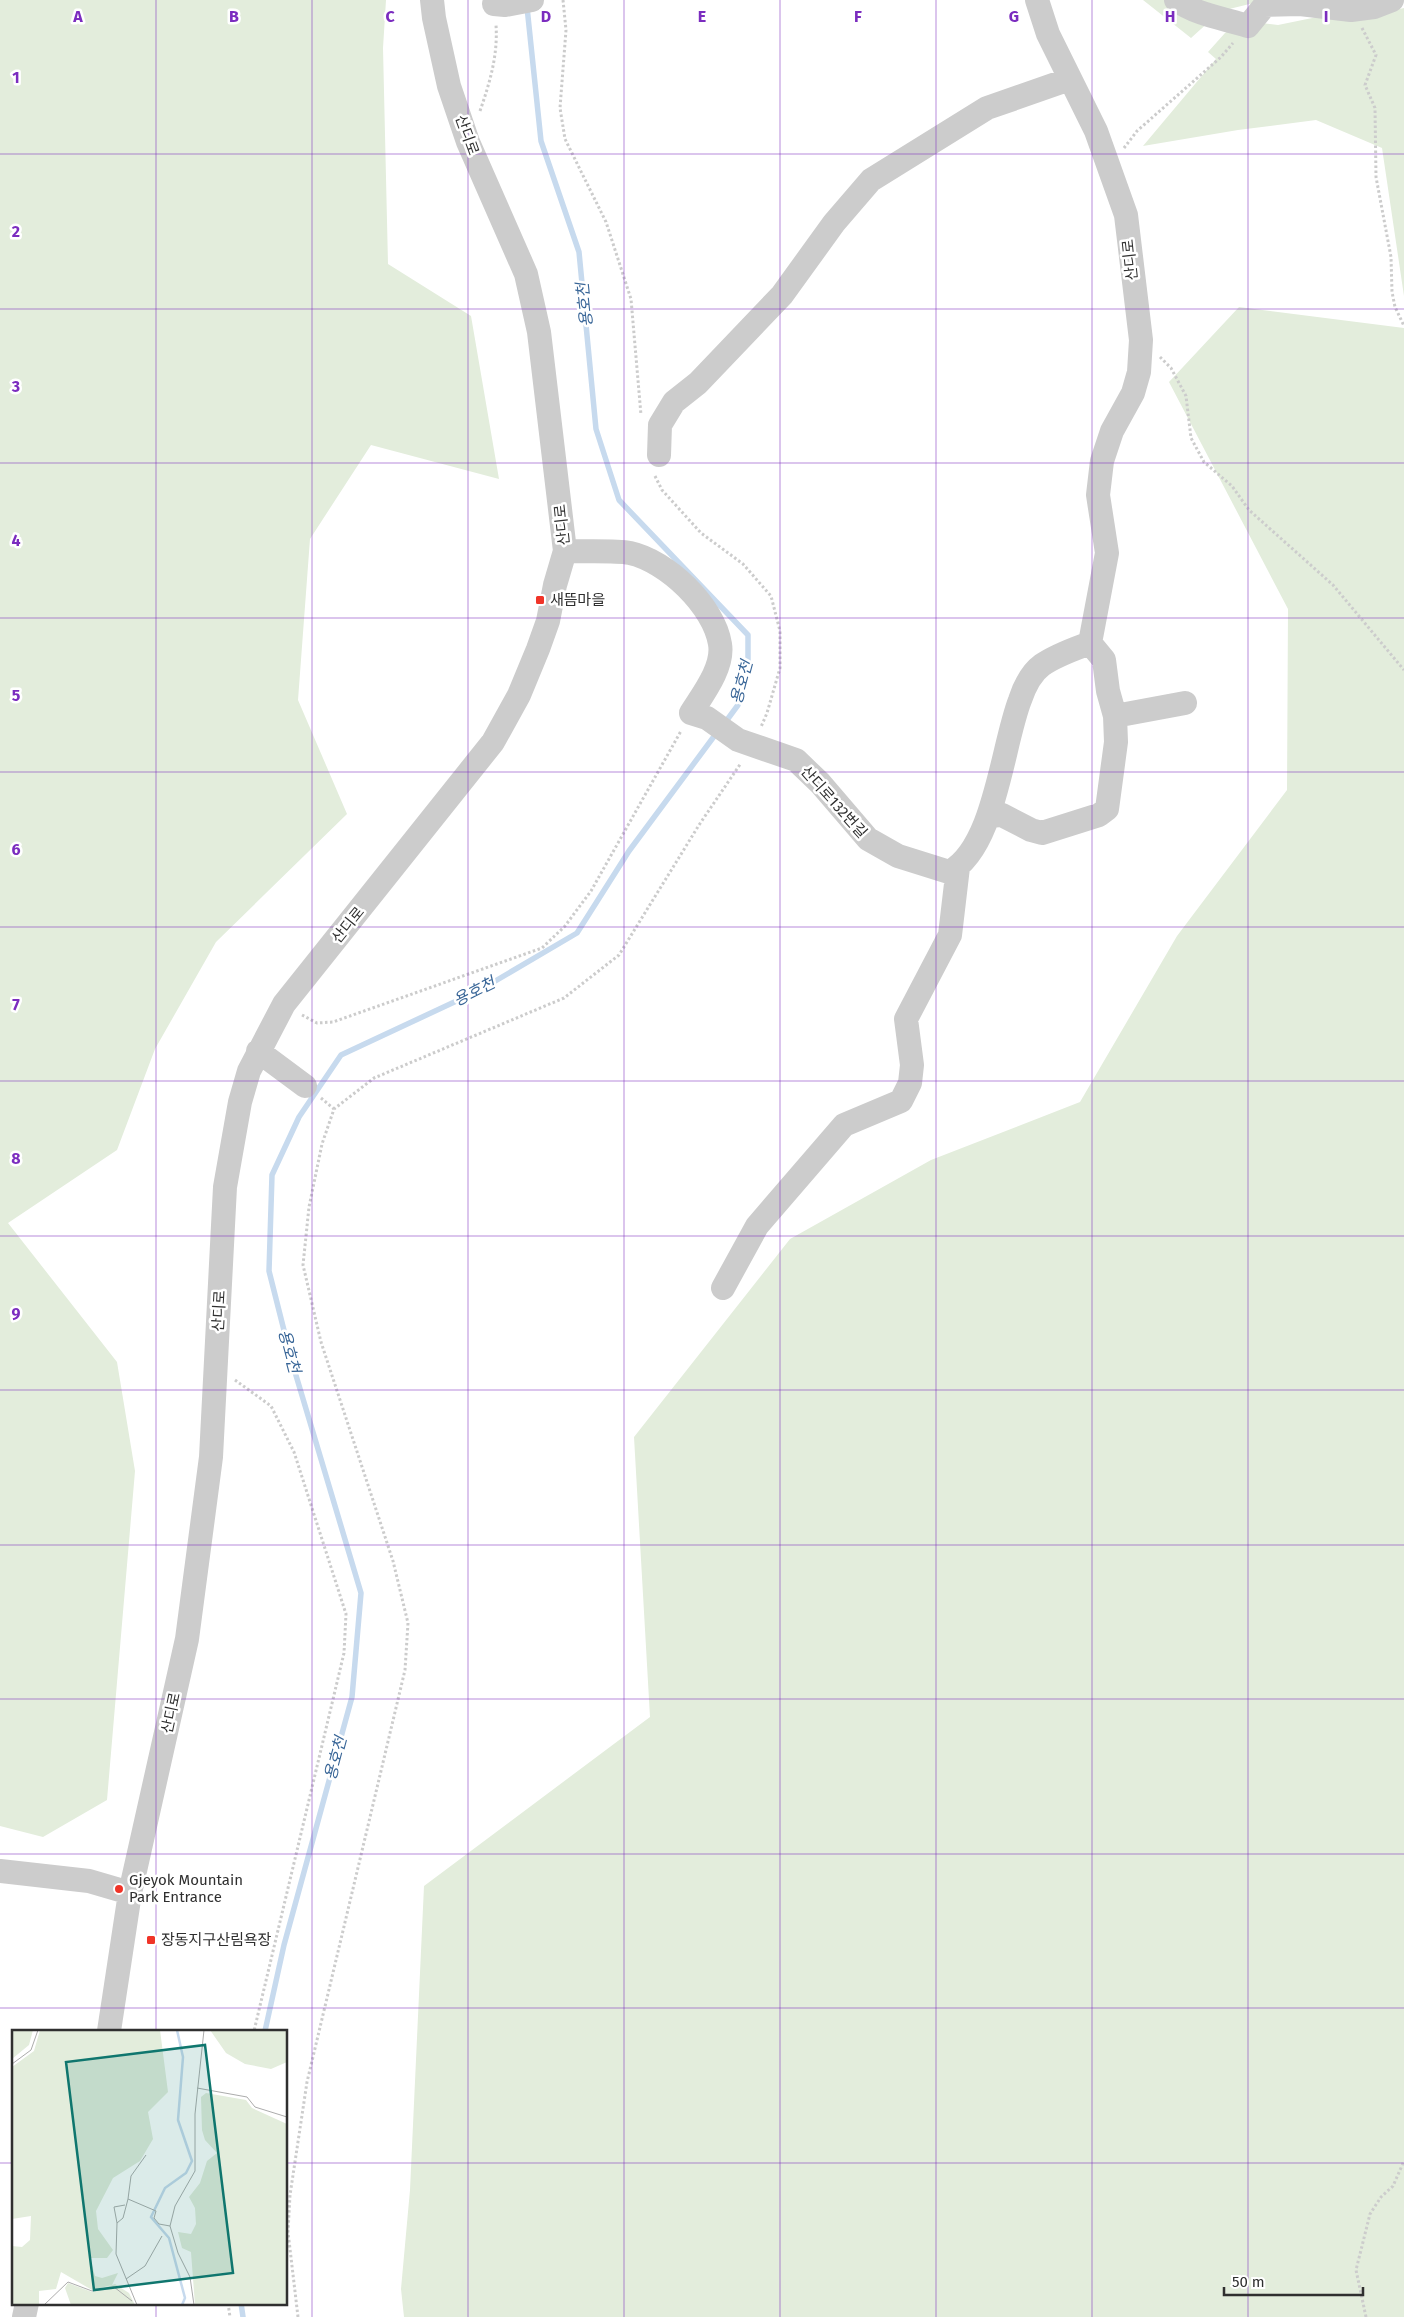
<svg xmlns="http://www.w3.org/2000/svg" width="1404" height="2317" viewBox="0 0 1404 2317" font-family="'Fira Sans','Noto Sans KR',sans-serif">
<rect width="100%" height="100%" fill="#fff"/>
<path fill="#e3eddc" d="M 0,0 L 386,0 L 383,48 L 388,264 L 471,316 L 499,479 L 371,445 L 310,539 L 298,700 L 347,814 L 216,942 L 155,1049 L 117,1150 L 8,1223 L 117,1362 L 135,1471 L 107,1800 L 43,1837 L 0,1826 Z
M 1143,0 L 1266,0 L 1221,11 L 1191,38 Z
M 1404,8 L 1404,296 L 1382,148 L 1316,120 L 1238,130 L 1143,146 L 1216,59 L 1208,52 L 1225,33 L 1243,21 L 1278,25 L 1322,16 L 1368,16 Z
M 1239,307 L 1404,328 L 1404,2317 L 404,2317 L 401,2289 L 410,2190 L 424,1886 L 650,1717 L 634,1437 L 790,1239 L 931,1160 L 1080,1102 L 1177,936 L 1287,790 L 1288,609 L 1169,382 Z"/>
<g fill="none" stroke-linecap="round" stroke-linejoin="round">
<path stroke="#c7daee" stroke-width="5.5" d="M 527,7 L 541,141 L 579,252 L 596,429 L 619,500 L 748,635 L 748,662 L 738,705 L 724,724
M 265,2031 L 284,1945 L 352,1697 L 361,1593 L 292,1362 L 269,1271 L 272,1175 L 299,1117 L 341,1055 L 480,990 L 577,933 L 629,851 L 718,731
M 241,2303 L 243,2317"/>
<path stroke="#ccc" stroke-width="3" stroke-dasharray="2.5 2.5" stroke-linecap="butt" d="M 563,0 L 566,30 L 560,108 L 565,139 L 606,222 L 631,299 L 641,415
M 1362,28 L 1376,55 L 1365,85 L 1375,108 L 1376,177 L 1391,257 L 1392,292 L 1395,307 L 1404,326
M 480,111 C 490,82 498,55 496,25
M 1124,148 L 1137,131 L 1221,57 L 1233,43
M 1160,357 L 1171,368 L 1186,396 L 1191,438 L 1204,462 L 1232,486 L 1249,510 L 1333,585 L 1404,670
M 655,476 L 662,490 L 701,533 L 743,564 L 771,596 L 780,631 L 780,668 L 767,713 L 761,727
M 302,1015 L 317,1023 L 333,1022 L 542,948 L 565,926 L 591,891 L 681,731
M 321,1098 L 334,1109
M 235,1380 L 271,1406 L 294,1452 L 346,1614 L 344,1653 L 254,2031
M 228,2303 L 230,2317
M 298,2317 L 288,2232 L 290,2195 L 307,2082 L 405,1670 L 408,1623 L 393,1561 L 321,1342 L 303,1265 L 309,1207 L 322,1144 L 334,1109 L 374,1078 L 564,998 L 619,955 L 699,825 L 741,763
M 1366,2317 L 1356,2270 L 1370,2214 L 1381,2197 L 1393,2186 L 1404,2161"/>
<path stroke="#ccc" stroke-width="24" d="M 1176,0 C 1197,15 1223,18 1248,26 L 1265,5 L 1300,4 L 1351,10 L 1374,7 L 1392,0
M 494,4 L 505,5 L 532,0
M 659,455 L 660,425 L 674,402 L 698,383 L 782,295 L 834,223 L 871,180 L 987,108 L 1070,79
M 565,551 C 583,552 614,550 630,553 C 667,561 714,606 720,644 C 724,667 703,694 691,713 L 707,718 L 738,740 L 796,760 L 820,783 L 868,839 L 898,856 L 949,872 C 995,848 1002,746 1020,700 C 1024,688 1031,673 1042,665 C 1056,655 1074,649 1090,643 L 1107,553 L 1098,495 L 1102,461 L 1112,431 L 1133,393 L 1139,372 L 1141,340 L 1126,215 L 1096,131 L 1048,34 L 1037,0
M 1115,716 L 1185,703
M 988,816 L 1002,815 L 1031,830 L 1042,833 L 1099,815 L 1107,809 L 1116,742 L 1115,716 L 1108,691 L 1104,660 L 1090,643
M 258,1051 L 305,1086
M 723,1288 L 757,1226 L 844,1125 L 901,1101 L 910,1083 L 912,1065 L 906,1019 L 950,935 L 958,867
M 0,1871 L 89,1881 L 130,1893
M 109,2031 L 130,1893 L 187,1639 L 211,1457 L 225,1187 L 240,1102 L 249,1071 L 284,1004 L 493,742 L 519,695 L 538,649 L 548,621 L 555,585 L 565,551 L 539,332 L 526,274 L 468,142 L 449,86 L 434,18 L 432,0
M 24,2317 L 27,2303"/>
</g>
<path fill="none" stroke="#7b2cbf" stroke-width="1" stroke-opacity="0.55" d="M 156,0 L 156,2031M 312,0 L 312,2317M 468,0 L 468,2317M 624,0 L 624,2317M 780,0 L 780,2317M 936,0 L 936,2317M 1092,0 L 1092,2317M 1248,0 L 1248,2317M 0,154 L 1404,154M 0,309 L 1404,309M 0,463 L 1404,463M 0,618 L 1404,618M 0,772 L 1404,772M 0,927 L 1404,927M 0,1081 L 1404,1081M 0,1236 L 1404,1236M 0,1390 L 1404,1390M 0,1545 L 1404,1545M 0,1699 L 1404,1699M 0,1854 L 1404,1854M 0,2008 L 1404,2008M 0,2163 L 14,2163M 286,2163 L 1404,2163M 156,2303 L 156,2317"/>
<g fill="#f03428" stroke="#fff" stroke-width="2">
<rect x="535" y="595" width="10" height="10" rx="2.5"/>
<circle cx="119" cy="1889" r="5"/>
<rect x="146" y="1935" width="10" height="10" rx="2.5"/>
</g>
<g text-anchor="middle" stroke-width="5" stroke-linejoin="round" paint-order="stroke">
<g font-size="15" fill="#2f2f2f" stroke="#fff">
<text transform="translate(467 135) rotate(70)" y="5">산디로</text>
<text transform="translate(1130 260) rotate(-96)" y="5">산디로</text>
<text transform="translate(562 525) rotate(-96)" y="5">산디로</text>
<text transform="translate(834 802) rotate(48)" y="5">산디로132번길</text>
<text transform="translate(348 925) rotate(-51)" y="5">산디로</text>
<text transform="translate(219 1311) rotate(-87)" y="5">산디로</text>
<text transform="translate(171 1713) rotate(-78)" y="5">산디로</text>
</g>
<g font-size="15" fill="#2f2f2f" stroke="#fff" text-anchor="start">
<text x="550" y="605">새뜸마을</text>
<text x="129" y="1885">Gjeyok Mountain<tspan x="129" dy="17">Park Entrance</tspan></text>
<text x="161" y="1945">장동지구산림욕장</text>
</g>
<g font-size="16" font-style="italic" fill="#386597" stroke="#fff">
<text transform="translate(584 305) rotate(-96)" y="6">용호천</text>
<text transform="translate(741 682) rotate(-75)" y="6">용호천</text>
<text transform="translate(474 991) rotate(-27)" y="6">용호천</text>
<text transform="translate(290 1351) rotate(75)" y="6">용호천</text>
<text transform="translate(335 1758) rotate(-75)" y="6">용호천</text>
</g>
</g>
<g transform="translate(12 2030)">
<rect width="275" height="275" fill="#fff"/>
<path d="M 0,0 L 21,0 L 17,15 L 0,29 ZM 28,0 L 148,0 L 156,62 L 136,82 L 141,109 L 128,131 L 101,148 L 84,181 L 86,199 L 101,220 L 95,228 L 78,228 L 83,246 L 90,248 L 106,243 L 100,255 L 80,260 L 49,242 L 44,259 L 27,261 L 27,274 L 0,275 L 0,216 L 10,217 L 18,210 L 19,186 L 0,189 L 0,37 L 22,21 ZM 198,0 L 275,0 L 275,32 L 259,39 L 233,34 L 214,23 ZM 194,63 L 234,70 L 240,78 L 275,94 L 275,275 L 183,275 L 179,222 L 170,218 L 166,202 L 179,204 L 184,194 L 183,178 L 177,167 L 188,153 L 195,131 L 205,123 L 193,110 L 190,100 L 189,67 ZM 56,253 L 80,262 L 103,254 L 117,263 L 123,275 L 59,275 L 53,258 Z" fill="#e3eddc"/>
<path fill="none" stroke="#c7daee" stroke-width="2.5" d="M 165,0 L 171,27 L 166,90 L 180,131 L 174,143 L 153,158 L 139,187 L 157,208 L 173,268 L 170,275"/>
<path fill="none" stroke="#acacac" stroke-width="1" d="M 0,34 L 19,20 L 26,0M 185,58 L 235,67 L 243,77 L 275,87M 116,169 L 119,146 L 134,125M 105,193 L 102,177 L 113,175M 114,249 L 133,236 L 150,206M 32,275 L 56,252 L 80,261 L 102,257 L 120,271M 125,275 L 104,224 L 105,193 L 111,188 L 116,169 L 144,181 L 142,188 L 147,194 L 158,196M 182,275 L 178,247 L 166,223 L 158,196 L 163,176 L 183,141 L 183,84 L 192,0"/>
<path fill="#0f766e" fill-opacity="0.15" stroke="#0f766e" stroke-width="2.5" d="M 193,15 L 221,243 L 82,260 L 54,32 Z"/>
<rect width="275" height="275" fill="none" stroke="#2f2f2f" stroke-width="2.5"/>
</g>
<g font-size="16" text-anchor="middle" font-weight="bold" fill="#7b2cbf" stroke="#fff" stroke-width="5" stroke-linejoin="round" paint-order="stroke">
<text x="78" y="22">A</text>
<text x="234" y="22">B</text>
<text x="390" y="22">C</text>
<text x="546" y="22">D</text>
<text x="702" y="22">E</text>
<text x="858" y="22">F</text>
<text x="1014" y="22">G</text>
<text x="1170" y="22">H</text>
<text x="1326" y="22">I</text>
<text x="16" y="83">1</text>
<text x="16" y="237">2</text>
<text x="16" y="392">3</text>
<text x="16" y="546">4</text>
<text x="16" y="701">5</text>
<text x="16" y="855">6</text>
<text x="16" y="1010">7</text>
<text x="16" y="1164">8</text>
<text x="16" y="1319">9</text>
</g>
<path d="M1224 2287v8h139v-8" fill="none" stroke="#2f2f2f" stroke-width="2.5"/>
<text x="1232" y="2287" font-size="15" fill="#2f2f2f" stroke="#ffffff" stroke-width="4" paint-order="stroke">50 m</text>
</svg>
